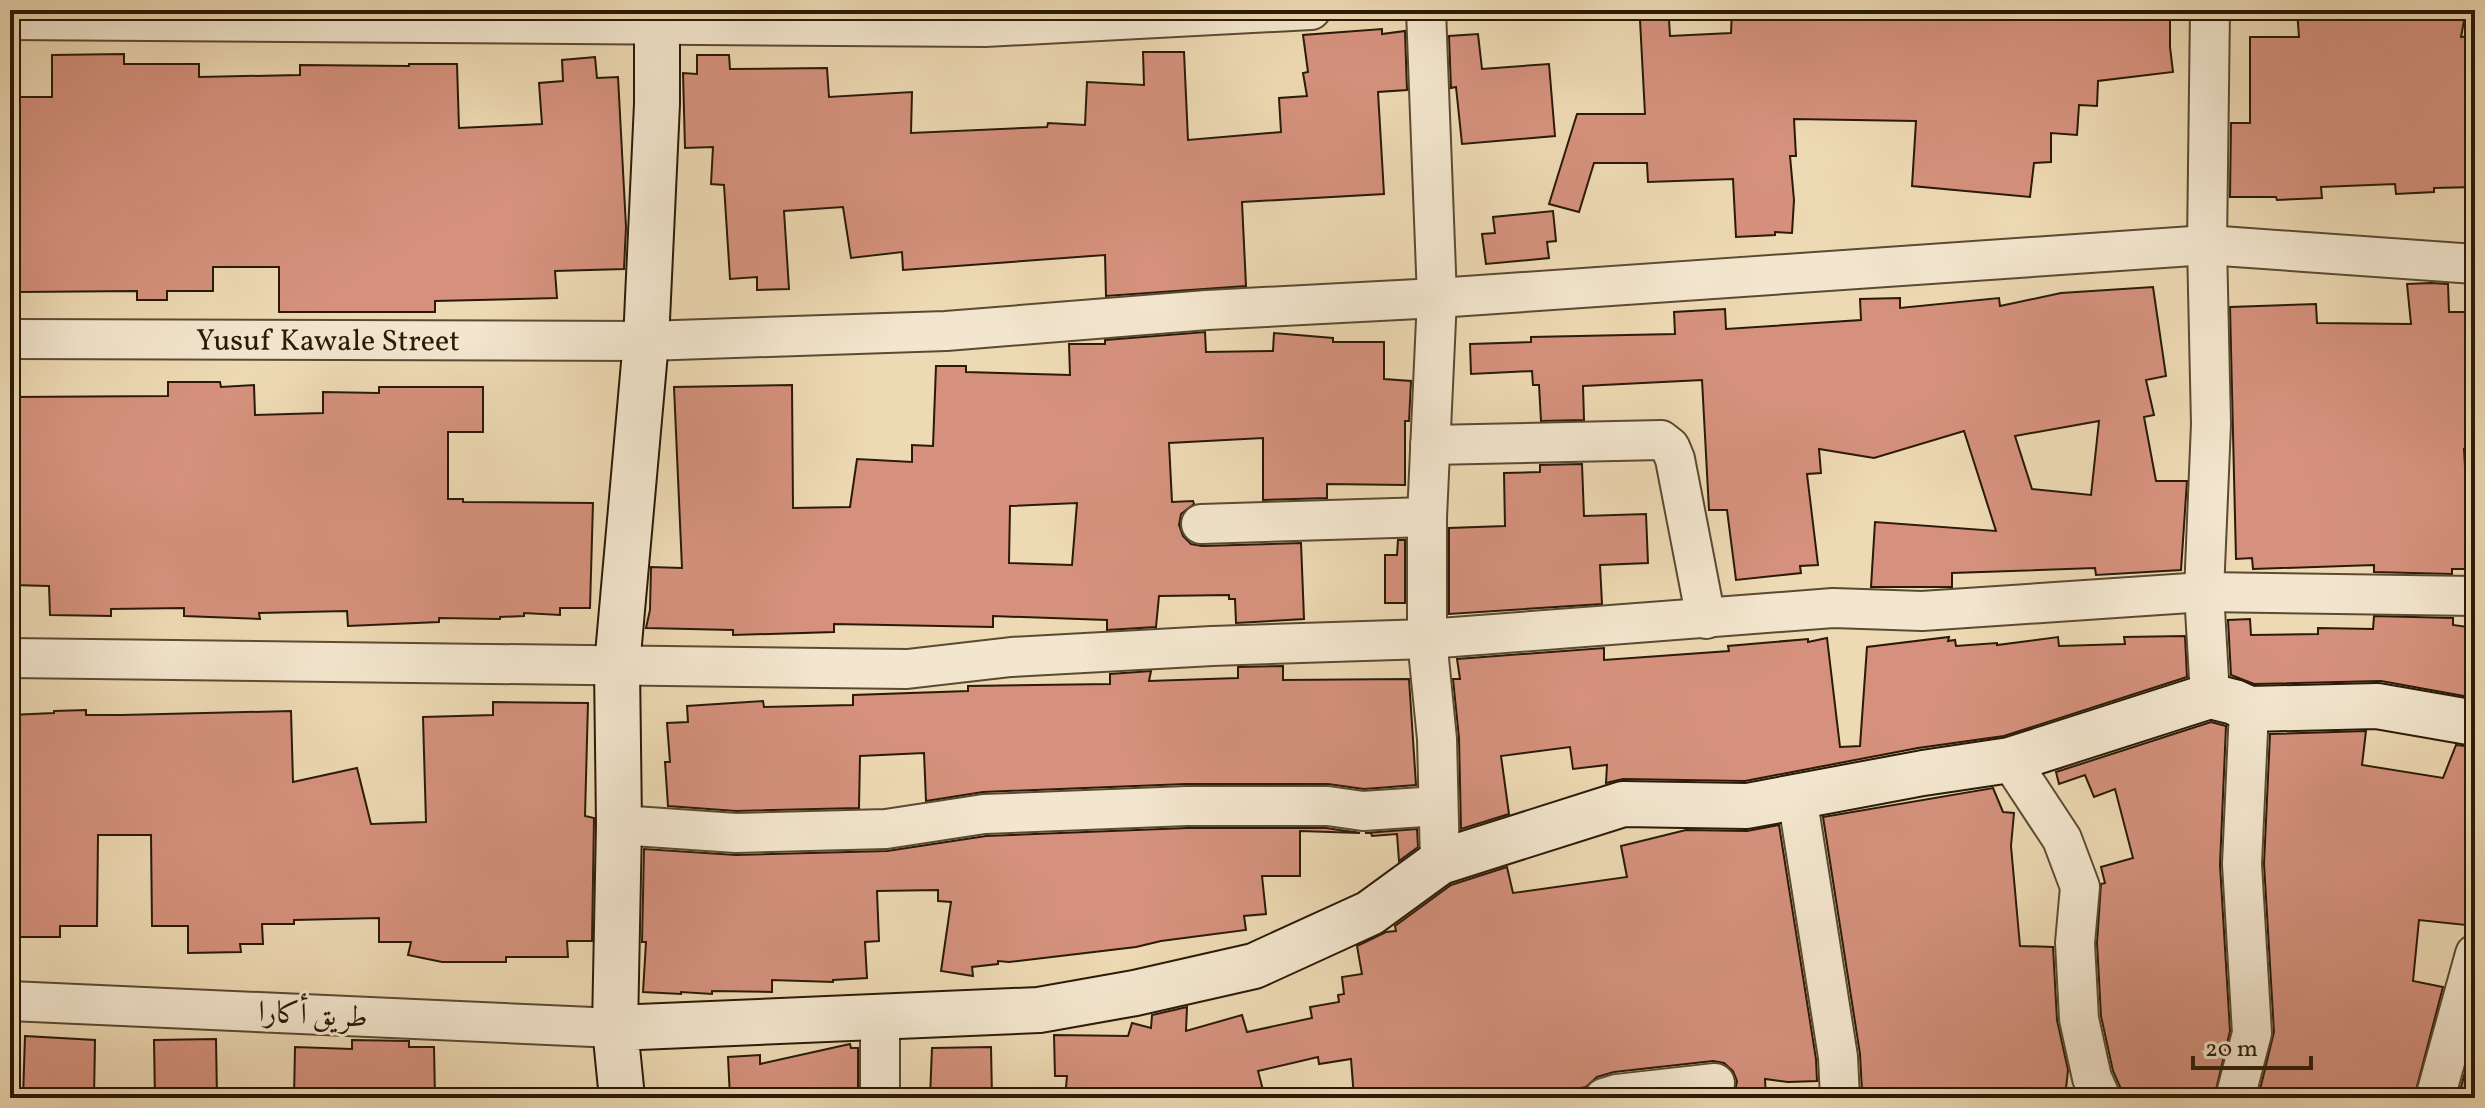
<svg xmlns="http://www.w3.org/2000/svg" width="2485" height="1108" viewBox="0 0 2485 1108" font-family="Vollkorn,Amiri,serif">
<rect width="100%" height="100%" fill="#edd9b3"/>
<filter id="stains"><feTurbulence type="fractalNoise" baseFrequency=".0025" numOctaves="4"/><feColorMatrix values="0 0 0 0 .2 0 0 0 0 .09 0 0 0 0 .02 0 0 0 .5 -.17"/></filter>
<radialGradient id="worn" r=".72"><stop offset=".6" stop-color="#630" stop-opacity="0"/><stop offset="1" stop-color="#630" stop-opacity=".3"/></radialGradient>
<path fill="#d5917d" stroke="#2a1a07" stroke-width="2" fill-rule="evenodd" d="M 1732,10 L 2170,10 L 2170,47 L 2173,72 L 2098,81 L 2097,106 L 2079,105 L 2077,135 L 2051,133 L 2051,162 L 2034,163 L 2030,197 L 1912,186 L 1916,121 L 1794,119 L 1796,156 L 1790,156 L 1794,200 L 1792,233 L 1775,232 L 1775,235 L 1736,237 L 1733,179 L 1648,182 L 1647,163 L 1594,163 L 1579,212 L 1549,204 L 1577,114 L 1645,114 L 1640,20 L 1669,19 L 1670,36 L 1731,33 Z
M 2297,10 L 2466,10 L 2461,37 L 2475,36 L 2475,187 L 2434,188 L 2434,192 L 2396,194 L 2395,184 L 2321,187 L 2322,198 L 2277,200 L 2276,197 L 2230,197 L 2231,123 L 2250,123 L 2250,37 L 2299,37 Z
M 1382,29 L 1382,34 L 1405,31 L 1407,90 L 1378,92 L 1384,194 L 1242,202 L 1246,286 L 1106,296 L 1105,255 L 903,270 L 902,252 L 851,258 L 843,207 L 784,211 L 789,289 L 757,290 L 757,277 L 730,279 L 724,185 L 711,184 L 713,147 L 685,148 L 683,73 L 697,74 L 697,55 L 729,55 L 730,69 L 827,68 L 829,97 L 912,92 L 911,133 L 1047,127 L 1048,123 L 1085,125 L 1087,82 L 1144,85 L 1143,52 L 1184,52 L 1188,140 L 1281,132 L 1279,98 L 1307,96 L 1303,73 L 1308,72 L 1303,35 Z
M 1478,34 L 1482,69 L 1549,64 L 1555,136 L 1462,144 L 1456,87 L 1451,88 L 1449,36 Z
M 124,54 L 124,64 L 199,64 L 199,77 L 300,75 L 300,65 L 409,66 L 409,64 L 457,64 L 459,128 L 542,124 L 539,83 L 563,81 L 562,60 L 595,57 L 597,78 L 618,77 L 626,227 L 624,269 L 555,271 L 557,298 L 435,301 L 435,312 L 279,312 L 279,267 L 213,267 L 213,291 L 167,291 L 167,300 L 137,300 L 137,291 L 20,292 L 20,281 L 10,280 L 10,97 L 52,97 L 52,55 Z
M 1553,211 L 1556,241 L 1547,242 L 1549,258 L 1486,264 L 1482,234 L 1495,233 L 1493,217 Z
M 2431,283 L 2448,284 L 2449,312 L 2475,312 L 2475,376 L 2472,376 L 2475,449 L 2464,449 L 2468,520 L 2475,520 L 2475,569 L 2452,569 L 2452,574 L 2374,572 L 2374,565 L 2253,569 L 2252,558 L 2236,559 L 2230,307 L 2316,304 L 2317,323 L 2411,324 L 2407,284 Z
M 2153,287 L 2166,376 L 2146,380 L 2154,415 L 2144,417 L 2156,481 L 2187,481 L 2181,570 L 2096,575 L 2095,568 L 1952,573 L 1952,587 L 1871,587 L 1875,522 L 1996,531 L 1964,431 L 1874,458 L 1819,449 L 1821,473 L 1807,474 L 1818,565 L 1800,566 L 1801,573 L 1736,580 L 1727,510 L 1709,510 L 1702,380 L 1583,386 L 1584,420 L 1541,421 L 1539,385 L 1533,385 L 1532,371 L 1471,374 L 1470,344 L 1531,342 L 1531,337 L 1675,334 L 1674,312 L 1725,309 L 1726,329 L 1861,320 L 1860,299 L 1900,298 L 1900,308 L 1999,298 L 2000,306 L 2061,293 ZM 2099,421 L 2091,495 L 2032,489 L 2015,436 Z
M 1205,332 L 1206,352 L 1273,351 L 1274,333 L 1333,338 L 1333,342 L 1384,342 L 1384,379 L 1411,381 L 1409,421 L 1405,421 L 1405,485 L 1327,484 L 1327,498 L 1263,500 L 1263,438 L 1169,443 L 1172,502 L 1193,501 L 1194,504 L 1181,514 L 1179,525 L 1183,536 L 1191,544 L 1202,546 L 1301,543 L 1304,619 L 1236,623 L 1235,599 L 1229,599 L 1229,595 L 1159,596 L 1156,627 L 1107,630 L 1107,620 L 993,616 L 993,627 L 834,624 L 834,632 L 733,635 L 733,630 L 646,628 L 650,610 L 651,567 L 682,568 L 674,387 L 792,385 L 793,508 L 850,507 L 857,459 L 912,462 L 912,445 L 933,446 L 936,366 L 966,366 L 966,372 L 1070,375 L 1069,344 L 1105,344 L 1105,340 ZM 1077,503 L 1072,565 L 1009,563 L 1010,506 Z
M 168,382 L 220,382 L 221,387 L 254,385 L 255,415 L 323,413 L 323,392 L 379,393 L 379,387 L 483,387 L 483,432 L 448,432 L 448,499 L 463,499 L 463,502 L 593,503 L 590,608 L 560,608 L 560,615 L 524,613 L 524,616 L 500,617 L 500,619 L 439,618 L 439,622 L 348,626 L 347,611 L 259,613 L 260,619 L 184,616 L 184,608 L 111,609 L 111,616 L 50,615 L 49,586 L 12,585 L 10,397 L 168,396 Z
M 1582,464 L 1584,516 L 1646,514 L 1648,563 L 1600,565 L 1602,604 L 1449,614 L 1449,528 L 1505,526 L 1504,473 L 1540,472 L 1540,465 Z
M 1398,540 L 1405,540 L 1405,603 L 1385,603 L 1385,555 L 1397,555 Z
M 2374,616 L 2453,618 L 2453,625 L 2475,628 L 2475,698 L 2381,681 L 2254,684 L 2231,675 L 2228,620 L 2250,619 L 2251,635 L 2318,634 L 2318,628 L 2373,629 Z
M 2185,636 L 2187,677 L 2004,736 L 1918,748 L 1745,781 L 1623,779 L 1606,783 L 1607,765 L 1573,769 L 1570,747 L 1501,756 L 1509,814 L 1461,829 L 1459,738 L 1453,679 L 1460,679 L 1457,659 L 1604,648 L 1604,660 L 1729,651 L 1728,646 L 1808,639 L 1808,642 L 1827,638 L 1840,747 L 1860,746 L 1867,647 L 1949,637 L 1948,641 L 1955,640 L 1956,646 L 1997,643 L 1997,645 L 2058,637 L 2059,646 L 2125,644 L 2124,637 Z
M 1283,666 L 1283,680 L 1409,679 L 1416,785 L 1364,789 L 1328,784 L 1186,784 L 983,792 L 926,801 L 924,753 L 860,756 L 859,808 L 736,811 L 668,806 L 665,762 L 670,762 L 667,723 L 688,722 L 687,706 L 763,701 L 764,707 L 853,705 L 853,695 L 968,691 L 968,686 L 1110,684 L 1110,674 L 1151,671 L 1149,681 L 1238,678 L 1238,667 Z
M 493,702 L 588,703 L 585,816 L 594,818 L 592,941 L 567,941 L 568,957 L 506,957 L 506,962 L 442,962 L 408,955 L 411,942 L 379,942 L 379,918 L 294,920 L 294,924 L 262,924 L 263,944 L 240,944 L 241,952 L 188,953 L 188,926 L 152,926 L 151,835 L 98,835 L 97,926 L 60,926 L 60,937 L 10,937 L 10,715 L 54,713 L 54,711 L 86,710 L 86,715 L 122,715 L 291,711 L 293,782 L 357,768 L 371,824 L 426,822 L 423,717 L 493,715 Z
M 2211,722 L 2226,726 L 2220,865 L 2230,1031 L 2214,1098 L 2144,1098 L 2121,1089 L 2113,1071 L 2101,1016 L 2097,943 L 2101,884 L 2105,883 L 2101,867 L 2133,858 L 2115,789 L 2094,797 L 2085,775 L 2059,784 L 2056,772 Z
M 2366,731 L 2362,765 L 2443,778 L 2456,745 L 2475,747 L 2475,926 L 2419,920 L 2413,981 L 2443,987 L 2414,1098 L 2258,1098 L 2274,1032 L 2264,864 L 2270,734 Z
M 1993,788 L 2003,812 L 2014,813 L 2011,846 L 2020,946 L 2053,947 L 2057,1020 L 2068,1070 L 2065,1098 L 1867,1098 L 1868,1091 L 1862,1091 L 1860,1054 L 1823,817 Z
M 1779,825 L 1816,1059 L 1817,1081 L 1788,1082 L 1765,1079 L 1766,1098 L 1730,1098 L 1735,1091 L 1737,1081 L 1733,1071 L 1724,1063 L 1713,1061 L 1614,1072 L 1597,1077 L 1586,1087 L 1532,1098 L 1354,1098 L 1351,1059 L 1319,1064 L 1318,1057 L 1258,1071 L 1263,1090 L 1233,1098 L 1166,1098 L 1164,1092 L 1065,1098 L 1067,1076 L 1055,1076 L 1054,1035 L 1128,1036 L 1132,1023 L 1151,1028 L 1152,1015 L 1187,1007 L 1186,1031 L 1242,1015 L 1247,1032 L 1312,1018 L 1310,1007 L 1339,1002 L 1338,995 L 1344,994 L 1342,977 L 1362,974 L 1357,946 L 1386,932 L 1396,931 L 1395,926 L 1451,885 L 1507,867 L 1513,893 L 1627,877 L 1621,846 L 1686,830 L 1747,831 Z
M 1187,828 L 1326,828 L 1360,833 L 1300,831 L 1300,876 L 1262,876 L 1266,914 L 1244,916 L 1246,930 L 1161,941 L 1136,947 L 1009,962 L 998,961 L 998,964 L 972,967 L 973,976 L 941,971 L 951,902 L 938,901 L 938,890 L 877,891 L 879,941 L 865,942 L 867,978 L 833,980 L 833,982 L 772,980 L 772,992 L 712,991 L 712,994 L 681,992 L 681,994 L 643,992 L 646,942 L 642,942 L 644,849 L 736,855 L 887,851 L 986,836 Z
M 1417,829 L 1418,847 L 1399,861 L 1397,834 L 1372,836 L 1371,833 L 1365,833 Z
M 25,1036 L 95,1040 L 94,1098 L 23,1098 Z
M 2475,1036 L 2475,1098 L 2458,1098 Z
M 216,1039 L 217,1098 L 155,1098 L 154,1040 Z
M 352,1040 L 409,1041 L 409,1047 L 434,1047 L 435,1098 L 294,1098 L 295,1047 L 352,1049 Z
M 850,1044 L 851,1048 L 858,1048 L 858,1088 L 809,1098 L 730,1098 L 728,1057 L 760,1055 L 760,1064 Z
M 991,1047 L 992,1098 L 930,1098 L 932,1048 Z"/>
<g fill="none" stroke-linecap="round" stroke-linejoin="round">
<defs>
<g id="street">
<path d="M 1426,10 L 1437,298 L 1427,517 L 1427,639 L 1437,739 L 1440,862"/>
<path d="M 2210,10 L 2207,245 L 2211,424 L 2204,592 L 2210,696"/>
<path d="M 10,20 L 985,27 L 1311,10"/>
<path id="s1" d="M 10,339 L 646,341 L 946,331 L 1207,310 L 1437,298 L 2207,245 L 2475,264"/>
<path d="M 1430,445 L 1661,440 L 1670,447 L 1675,459 L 1706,619"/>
<path d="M 1201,524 L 1427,517"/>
<path d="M 10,658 L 907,669 L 1011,657 L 1212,646 L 1427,639 L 1833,608 L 1922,611 L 2204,592 L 2475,596"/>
<path d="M 2010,760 L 2062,839 L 2080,887 L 2075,943 L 2079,1019 L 2092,1078 L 2101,1098"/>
<path d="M 1797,796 L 1838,1057 L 1840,1098"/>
<path d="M 619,825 L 736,833 L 886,829 L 984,814 L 1187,806 L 1328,806 L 1363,811 L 1438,806"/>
<path d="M 10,1001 L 615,1028"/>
<path d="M 880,1017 L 880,1098"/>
<path d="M 1604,1098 L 1617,1094 L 1715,1083"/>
<path d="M 2235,1098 L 2252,1033 L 2242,864 L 2249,709"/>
<path d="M 2435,1098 L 2475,954"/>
</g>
<path id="secondary" d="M 615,1028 L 1039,1010 L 1135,993 L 1254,966 L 1370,913 L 1440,862 L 1623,804 L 1747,806 L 1923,773 L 2010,760 L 2210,696 L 2234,702 L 2249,709 L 2377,706 L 2475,723
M 622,1098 L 615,1028 L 619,825 L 617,666 L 646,341 L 657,104 L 657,10"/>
</defs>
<use href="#street" stroke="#5b4a32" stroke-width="42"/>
<use href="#secondary" stroke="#2a1a07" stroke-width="48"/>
<use href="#street" stroke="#f3e6ce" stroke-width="38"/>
<use href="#secondary" stroke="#f3e6ce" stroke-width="44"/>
</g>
<g text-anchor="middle" stroke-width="6" stroke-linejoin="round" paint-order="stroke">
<g font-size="30" fill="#2a1a07" stroke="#f3e6ce">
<text dy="10" stroke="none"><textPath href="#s1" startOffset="318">Yusuf Kawale Street</textPath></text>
<text transform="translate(313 1014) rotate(3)" y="10">طريق أكارا</text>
</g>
</g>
<rect width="2485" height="1108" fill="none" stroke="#edd9b3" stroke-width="40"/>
<rect x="12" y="12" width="2461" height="1084" fill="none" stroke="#2a1a07" stroke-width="4"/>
<rect x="20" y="20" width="2445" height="1068" fill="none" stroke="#2a1a07" stroke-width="2"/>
<path d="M2193 1056v12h118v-12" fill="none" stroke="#2a1a07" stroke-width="4"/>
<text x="2205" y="1056" font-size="24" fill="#2a1a07" stroke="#f3e6ce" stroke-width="6" paint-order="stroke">20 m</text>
<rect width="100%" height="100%" filter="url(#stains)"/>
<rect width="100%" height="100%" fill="url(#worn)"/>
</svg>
